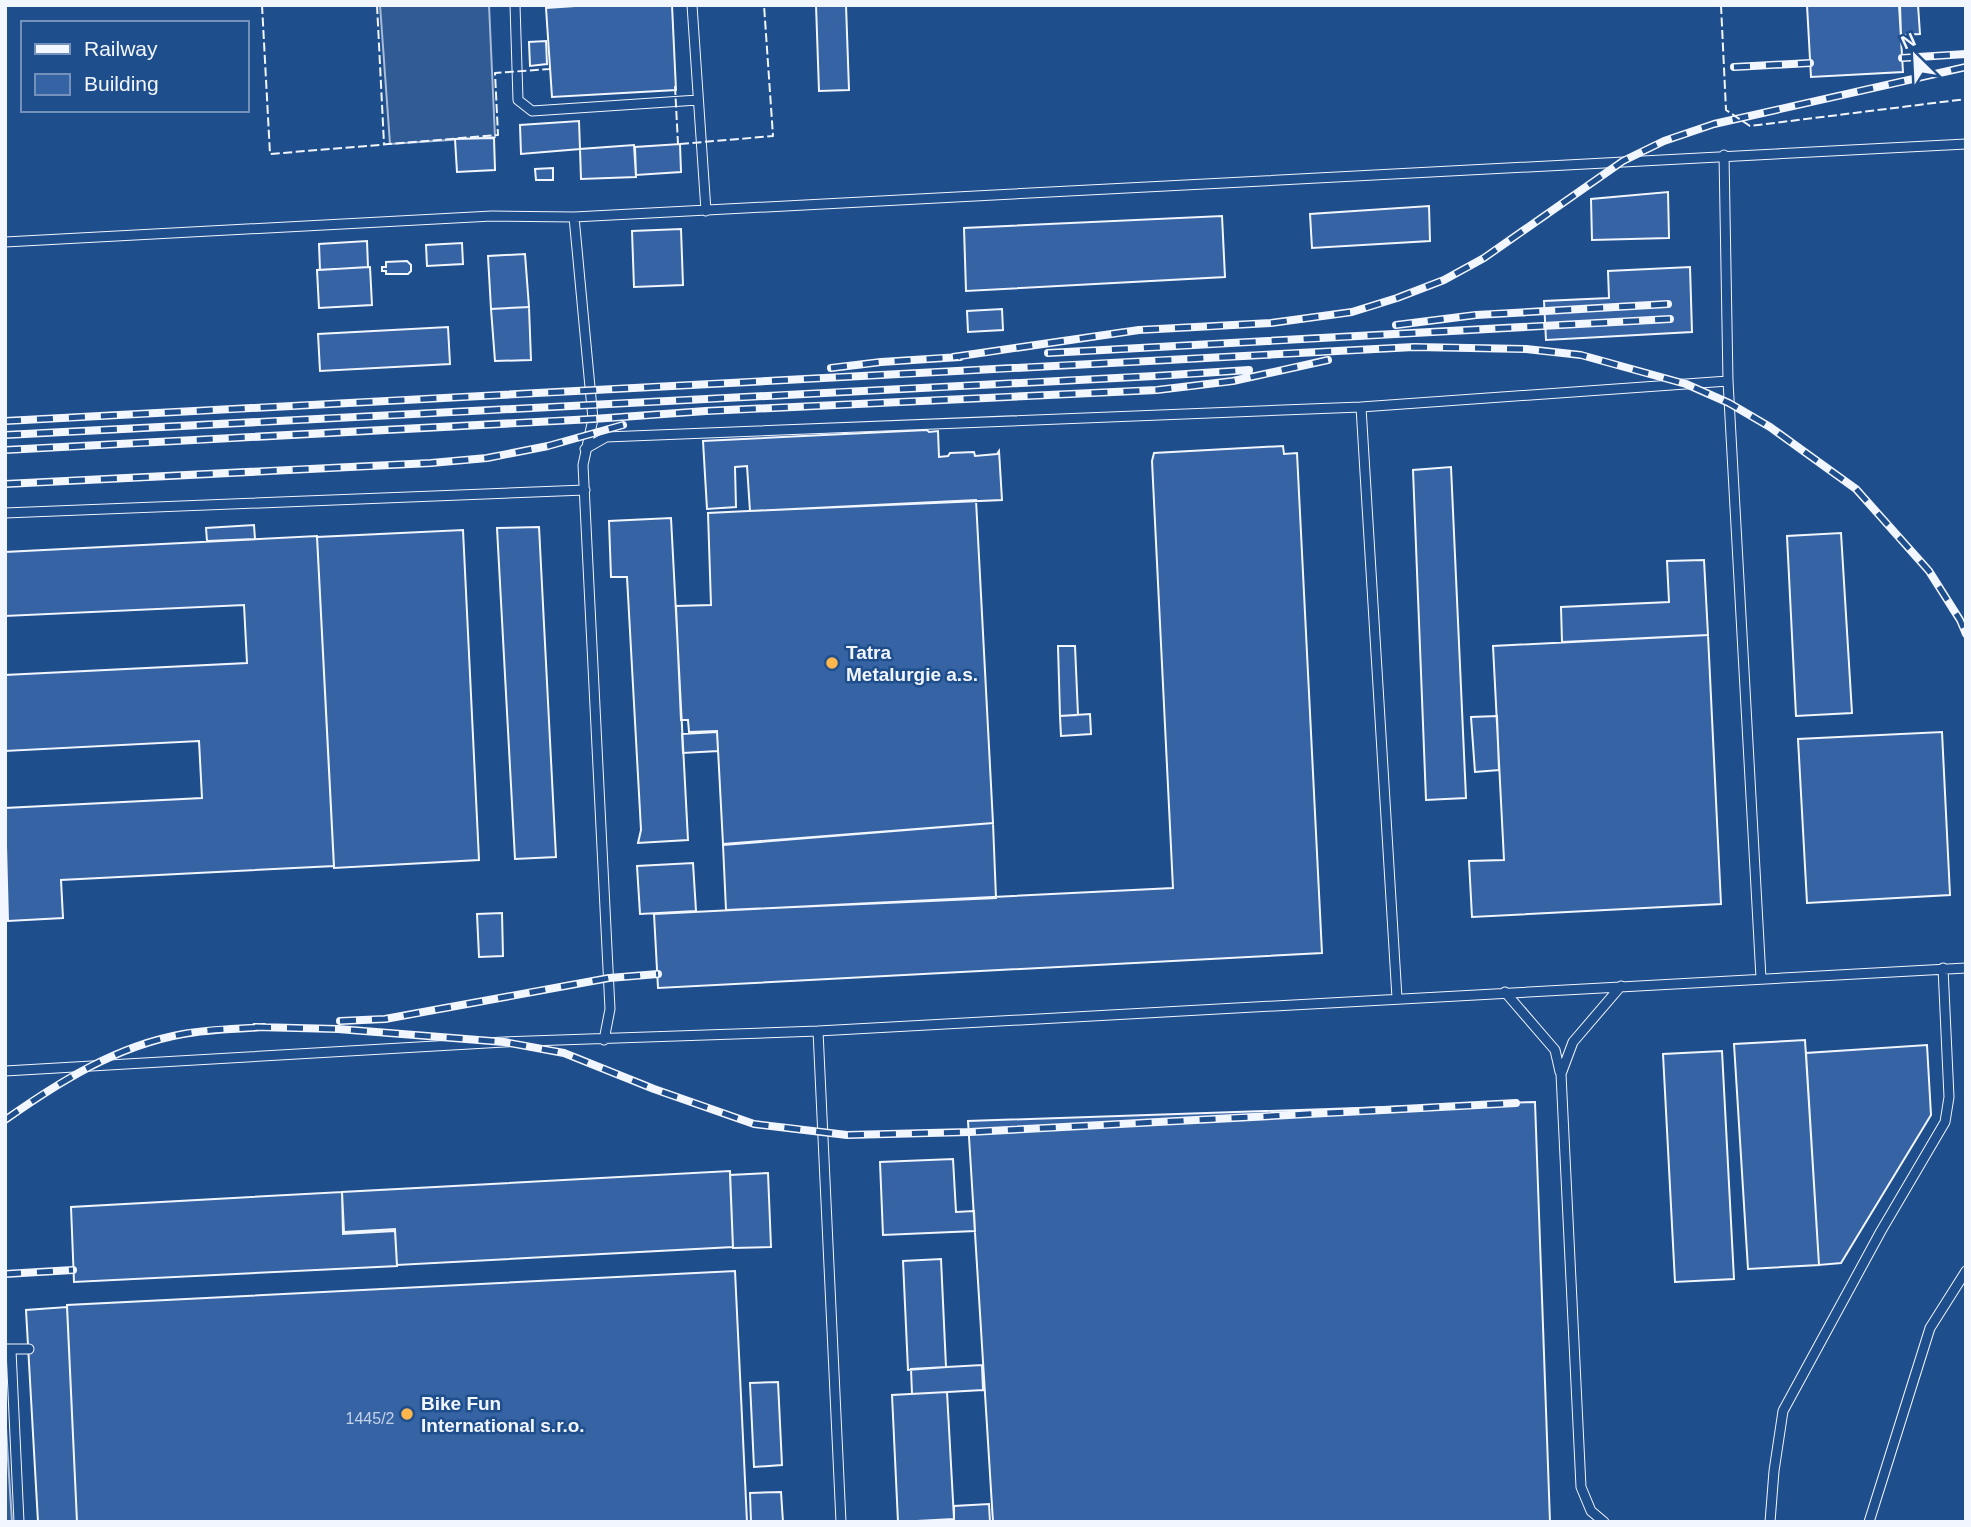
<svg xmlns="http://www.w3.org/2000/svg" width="1971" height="1527" viewBox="0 0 1971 1527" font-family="Arial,sans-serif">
<rect width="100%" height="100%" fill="#1f4e8c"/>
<path fill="#305b95" stroke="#a8bbd7" stroke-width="2" d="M 380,5 L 489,5 L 495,137 L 390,144 Z
M 5,1412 L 12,1522 L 5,1522 Z"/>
<path fill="#3563a3" stroke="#f2f6ff" stroke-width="2" d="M 590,5 L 672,5 L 676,90 L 552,97 L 546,8 Z
M 816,5 L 846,5 L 849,90 L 819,91 Z
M 1807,5 L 1899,5 L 1903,72 L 1811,77 Z
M 1900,5 L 1918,5 L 1920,34 L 1901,35 Z
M 546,41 L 547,64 L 530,66 L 529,42 Z
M 579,121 L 580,149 L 521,154 L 520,125 Z
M 494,138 L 495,170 L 457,172 L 455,139 Z
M 680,144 L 681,172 L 636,175 L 635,147 Z
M 634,145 L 636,177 L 581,179 L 580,149 Z
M 553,168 L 553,180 L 536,180 L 535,169 Z
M 1668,192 L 1669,238 L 1592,240 L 1591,199 Z
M 1429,206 L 1430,241 L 1312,248 L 1310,214 Z
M 1222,216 L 1225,277 L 966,291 L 964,228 Z
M 681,229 L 683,285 L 634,287 L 632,231 Z
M 367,241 L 368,267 L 320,270 L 319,244 Z
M 462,243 L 463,264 L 427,266 L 426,245 Z
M 525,254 L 529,307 L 491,309 L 488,256 Z
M 407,261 L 411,265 L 411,271 L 408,274 L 386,274 L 386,271 L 382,271 L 382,267 L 386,267 L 386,262 Z
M 370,267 L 372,305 L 319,308 L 317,270 Z
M 1690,267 L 1692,332 L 1546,340 L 1544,301 L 1609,298 L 1608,271 Z
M 529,307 L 531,360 L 495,361 L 491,309 Z
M 1002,309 L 1003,330 L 968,332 L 967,311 Z
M 448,327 L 450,364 L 320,371 L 318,334 Z
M 927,430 L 929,432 L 938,431 L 939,457 L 948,456 L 950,453 L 974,452 L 975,456 L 997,454 L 999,451 L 1002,500 L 750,511 L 747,466 L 735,467 L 736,507 L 707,509 L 703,441 Z
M 1283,446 L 1284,454 L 1297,453 L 1322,953 L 658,988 L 654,914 L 1173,888 L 1152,461 L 1154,453 Z
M 1451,467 L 1466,798 L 1426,800 L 1413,470 Z
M 976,500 L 993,823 L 723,844 L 717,731 L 689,732 L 688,720 L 681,720 L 676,606 L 711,605 L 708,513 Z
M 671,518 L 688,840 L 638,843 L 641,830 L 627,577 L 611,577 L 609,521 Z
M 254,525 L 255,539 L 207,541 L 206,528 Z
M 539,527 L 556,857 L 515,859 L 497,528 Z
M 463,530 L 479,860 L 334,868 L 317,537 Z
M 1841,533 L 1852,713 L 1796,716 L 1787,536 Z
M 317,536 L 334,866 L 61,880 L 63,918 L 8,921 L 5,808 L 202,798 L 199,741 L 5,751 L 5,675 L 247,663 L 244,605 L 5,616 L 5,552 Z
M 1704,560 L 1708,635 L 1562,642 L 1561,607 L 1669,602 L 1667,561 Z
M 1708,635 L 1721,904 L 1472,917 L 1469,861 L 1504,860 L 1493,646 Z
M 1058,646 L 1075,646 L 1078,715 L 1060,716 Z
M 1090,714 L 1091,734 L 1061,736 L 1060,716 Z
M 1497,716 L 1499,770 L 1475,772 L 1471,717 Z
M 717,732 L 718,751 L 683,753 L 682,734 Z
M 1942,732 L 1950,895 L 1807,903 L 1798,739 Z
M 993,823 L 996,898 L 726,910 L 723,845 Z
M 693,863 L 696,911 L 640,914 L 637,866 Z
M 502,913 L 503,956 L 479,957 L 477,914 Z
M 1805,1040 L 1819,1265 L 1748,1269 L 1734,1044 Z
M 1927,1045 L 1931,1115 L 1841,1263 L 1819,1265 L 1806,1053 Z
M 1722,1051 L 1734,1279 L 1675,1282 L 1663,1054 Z
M 1535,1102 L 1550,1522 L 993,1522 L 968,1121 Z
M 953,1159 L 956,1212 L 974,1211 L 975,1231 L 883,1235 L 880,1162 Z
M 730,1171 L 733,1247 L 397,1265 L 395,1229 L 344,1232 L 342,1192 Z
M 768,1173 L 771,1247 L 733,1248 L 730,1175 Z
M 342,1192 L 343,1234 L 395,1231 L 397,1266 L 74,1282 L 71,1207 Z
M 941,1259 L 946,1367 L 908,1370 L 903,1261 Z
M 735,1271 L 747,1522 L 77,1522 L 67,1305 Z
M 67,1307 L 77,1522 L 38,1522 L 26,1310 Z
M 982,1365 L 983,1390 L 912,1394 L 911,1369 Z
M 778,1382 L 782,1465 L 754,1467 L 750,1383 Z
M 947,1392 L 954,1519 L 898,1522 L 892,1395 Z
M 781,1492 L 783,1522 L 751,1522 L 750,1493 Z
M 989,1504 L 990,1522 L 910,1522 L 954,1520 L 954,1506 Z"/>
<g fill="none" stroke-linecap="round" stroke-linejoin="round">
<defs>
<path id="lane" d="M 515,5 L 518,100 L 532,111 L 698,100
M 692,5 L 706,211
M 1724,155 L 1728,381 L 1761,978
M 5,242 L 492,216 L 574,217
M 585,449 L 606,437 L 1361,407
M 5,513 L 585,490
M 1505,992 L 1555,1050 L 1560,1072
M 1397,998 L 1361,407 L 1728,381
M 818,1031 L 841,1522
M 604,1040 L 610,1009 L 583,465 L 593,419 L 574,217 L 1966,144
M 5,1071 L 504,1042 L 818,1031 L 1966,968
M 6,1349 L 29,1349
M 11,1350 L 19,1522
M 1604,1522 L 1591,1511 L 1581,1487 L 1561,1074 L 1573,1042 L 1621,986
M 1770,1522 L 1774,1471 L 1783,1411 L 1881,1231 L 1945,1122 L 1949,1097 L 1943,968
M 1869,1522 L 1930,1328 L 1966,1271"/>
</defs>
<use href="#lane" stroke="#f2f6ff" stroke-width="11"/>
<use href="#lane" stroke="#1f4e8c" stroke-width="9"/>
<defs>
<path id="rail" d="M 1902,58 L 1966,54
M 1734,67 L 1810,63
M 1396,325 L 1476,315 L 1668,304
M 1048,353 L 1670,319
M 953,357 L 1139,330 L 1271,323 L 1352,312 L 1397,298 L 1444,280 L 1484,258 L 1623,161 L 1664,141 L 1714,124 L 1966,67
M 831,368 L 881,362 L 960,357
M 5,421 L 1414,347 L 1526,349 L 1581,355 L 1686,384 L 1729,403 L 1770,427 L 1856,489 L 1929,571 L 1960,620 L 1966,634
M 5,435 L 1155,376 L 1249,370
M 5,450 L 593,419 L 706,411 L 1157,390 L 1233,381 L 1328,360
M 5,484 L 431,463 L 487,458 L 548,446 L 623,425
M 340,1021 L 385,1019 L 609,978 L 658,974
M 255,1027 L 338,1029 L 504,1042 L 564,1053 L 654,1089 L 754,1124 L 847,1135 L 970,1132 L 1516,1103
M 5,1120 C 59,1082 116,1046 183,1034 C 209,1029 237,1029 264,1027
M 5,1274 L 73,1270"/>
</defs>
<use href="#rail" stroke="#f2f6ff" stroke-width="8"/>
<use href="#rail" stroke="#1f4e8c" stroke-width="5" stroke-dasharray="16" stroke-linecap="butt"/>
<path stroke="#f2f6ff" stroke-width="2" stroke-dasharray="9 3.5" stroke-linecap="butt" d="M 262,5 L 270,154 L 498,135 L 495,73 L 550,69 L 550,67
M 377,5 L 384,144
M 1721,5 L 1726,110 L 1750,126 L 1966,99
M 675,86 L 678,144
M 680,144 L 773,136 L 764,5"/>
</g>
<g fill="#ffb74d" stroke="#1f4e8c" stroke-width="2.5">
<circle cx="832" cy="663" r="7"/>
<circle cx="407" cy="1414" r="7"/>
</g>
<g text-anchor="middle" stroke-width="5" stroke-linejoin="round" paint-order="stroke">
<g font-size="16" fill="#c3d1e8">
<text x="370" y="1424">1445/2</text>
</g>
<g font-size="19" font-weight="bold" fill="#f2f6ff" stroke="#1f4e8c" text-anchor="start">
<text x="846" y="659">Tatra<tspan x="846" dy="22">Metalurgie a.s.</tspan></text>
<text x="421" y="1410">Bike Fun<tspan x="421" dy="22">International s.r.o.</tspan></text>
</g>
</g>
<rect width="1971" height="1527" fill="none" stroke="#f2f6ff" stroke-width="14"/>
<rect x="21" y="21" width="228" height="91" fill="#1f4e8c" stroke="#7391ba" stroke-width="2"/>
<rect x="35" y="44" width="35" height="10" fill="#f2f6ff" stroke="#7391ba" stroke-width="2"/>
<text x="84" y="56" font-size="21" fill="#f2f6ff">Railway</text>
<rect x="35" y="74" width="35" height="21" fill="#3563a3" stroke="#7391ba" stroke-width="2"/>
<text x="84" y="91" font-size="21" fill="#f2f6ff">Building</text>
<g transform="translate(1915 56) rotate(336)" stroke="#1f4e8c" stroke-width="5" paint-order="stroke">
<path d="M0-5L12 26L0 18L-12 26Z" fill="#f2f6ff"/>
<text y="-10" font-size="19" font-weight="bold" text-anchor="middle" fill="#f2f6ff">N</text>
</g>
</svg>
